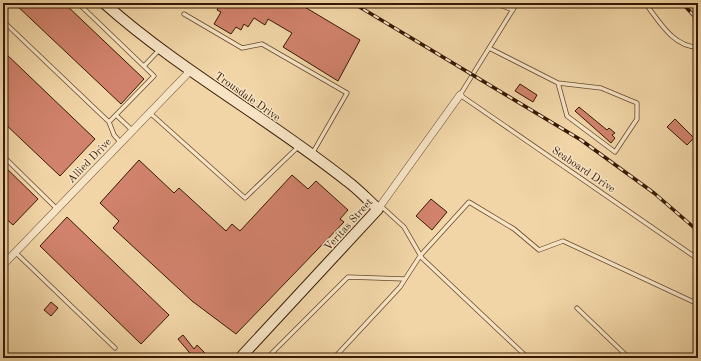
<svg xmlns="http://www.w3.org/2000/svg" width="701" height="361" viewBox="0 0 701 361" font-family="'Old Standard TT',serif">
<rect width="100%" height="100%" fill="#f1d5a6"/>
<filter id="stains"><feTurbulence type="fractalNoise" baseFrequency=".005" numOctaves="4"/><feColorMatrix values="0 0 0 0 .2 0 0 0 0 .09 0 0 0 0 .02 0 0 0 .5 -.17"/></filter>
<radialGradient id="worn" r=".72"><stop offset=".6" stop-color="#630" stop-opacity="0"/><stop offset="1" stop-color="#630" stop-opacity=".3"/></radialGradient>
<path fill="#d1826c" stroke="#361903" d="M 14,3 L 64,3 L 144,79 L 121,104 Z
M 221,3 L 298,3 L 360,40 L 338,81 L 283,47 L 292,33 L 268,19 L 265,25 L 254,18 L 248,27 L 244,24 L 241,30 L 236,27 L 231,34 L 214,24 L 221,12 L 217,10 Z
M 3,51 L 95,139 L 60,176 L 3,122 Z
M 520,84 L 537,95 L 533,102 L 515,91 Z
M 579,107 L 607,130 L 609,128 L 615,133 L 612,135 L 615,138 L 611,143 L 575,111 Z
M 675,119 L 694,138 L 687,145 L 667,127 Z
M 139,160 L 174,193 L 179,188 L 226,231 L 232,224 L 240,231 L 292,175 L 308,189 L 316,181 L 348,210 L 340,219 L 344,222 L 236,334 L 192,301 L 113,228 L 119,221 L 100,203 Z
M 3,165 L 38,199 L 13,225 L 3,216 Z
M 431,199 L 447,212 L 432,230 L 416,216 Z
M 67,217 L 169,315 L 141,344 L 40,246 Z
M 51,302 L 58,308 L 51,316 L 44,310 Z
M 183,335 L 194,349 L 197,345 L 210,358 L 194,358 L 178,339 Z"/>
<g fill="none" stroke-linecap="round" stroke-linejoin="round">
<defs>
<path id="lane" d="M 78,3 L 154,76 L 109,122
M 495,3 L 513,10
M 517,3 L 460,95 L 698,259
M 645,3 C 659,21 673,47 698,47
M 184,14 L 242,48 L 262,44 L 347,93 L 312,154
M 3,21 L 109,122 L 114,135 L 121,143
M 489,48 L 558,83 L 601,88 L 637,103 L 637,119 L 615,152 L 567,116 L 558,83
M 144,66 L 160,49
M 150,113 L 245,198 L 299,146
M 116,115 L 133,131
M 3,156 L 57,209
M 381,206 L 404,227 L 422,258 L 528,358
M 15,252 L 115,348
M 577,308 L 629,358
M 267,358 L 348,277 L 405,279
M 334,358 L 400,287 L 420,256 L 469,202 L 514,229 L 539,250 L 563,241 L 698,304
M 695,358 L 698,355"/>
<path id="street" d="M 378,209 L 460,95
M 3,265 L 190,71"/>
<path id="secondary" d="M 104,3 C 179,70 268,118 347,181 C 358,189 368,200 378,209 L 240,358"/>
</defs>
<use href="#lane" stroke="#65482c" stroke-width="5"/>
<use href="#street" stroke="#65482c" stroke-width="8"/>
<use href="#secondary" stroke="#361903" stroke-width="12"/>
<use href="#lane" stroke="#f6e4c5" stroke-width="3.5"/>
<use href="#street" stroke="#f6e4c5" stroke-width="7"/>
<use href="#secondary" stroke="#f6e4c5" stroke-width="10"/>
<defs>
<path id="rail" d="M 353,3 L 581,140 L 654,193 L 698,231
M 682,3 L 698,20"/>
</defs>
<use href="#rail" stroke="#361903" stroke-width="3.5"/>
<use href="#rail" stroke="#f6e4c5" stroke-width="2" stroke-dasharray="6" stroke-linecap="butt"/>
</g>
<g text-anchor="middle" stroke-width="3" stroke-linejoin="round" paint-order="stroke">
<g font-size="11" fill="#361903" stroke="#f6e4c5">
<text transform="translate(248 96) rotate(35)" y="4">Trousdale Drive</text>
<text transform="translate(89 160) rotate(-46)" y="4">Allied Drive</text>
<text transform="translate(584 169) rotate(34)" y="4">Seaboard Drive</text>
<text transform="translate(348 224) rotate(-48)" y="4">Veritas Street</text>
</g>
</g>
<rect width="701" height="361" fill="none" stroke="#f1d5a6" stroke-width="16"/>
<rect x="4" y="4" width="693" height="353" fill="none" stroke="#361903" stroke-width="2"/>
<rect x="8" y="8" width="685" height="345" fill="none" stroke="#361903"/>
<rect width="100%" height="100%" filter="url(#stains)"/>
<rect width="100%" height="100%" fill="url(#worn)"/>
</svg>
